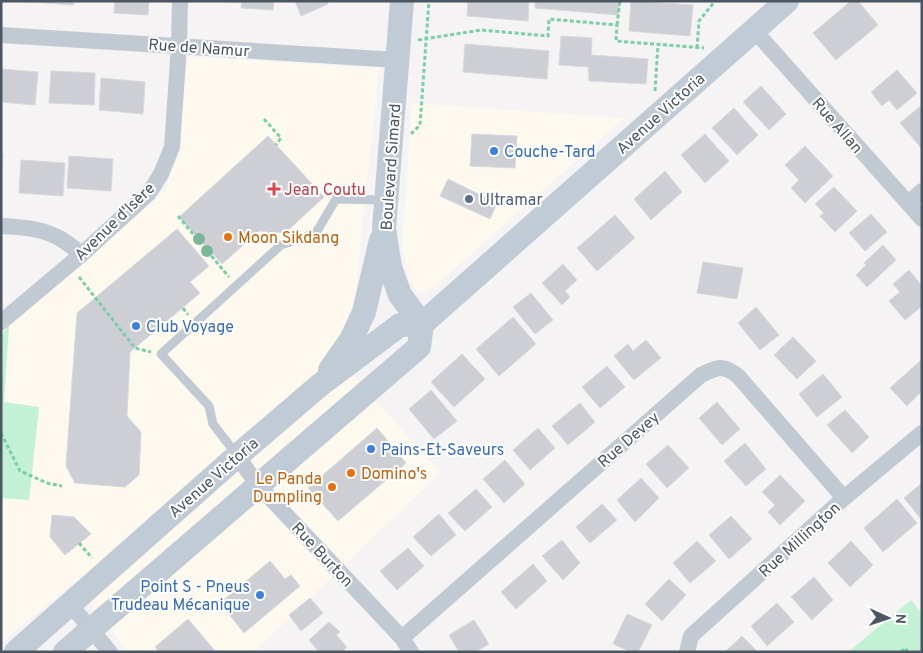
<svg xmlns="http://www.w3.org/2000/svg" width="923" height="653" viewBox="0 0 923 653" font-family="Overpass,sans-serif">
<rect width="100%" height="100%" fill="#f5f3f3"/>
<path fill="#fdf9ef" d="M 187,57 L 379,68 L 353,315 L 332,351 L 440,473 L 254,652 L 128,652 L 74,582 L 1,643 L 1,498 L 29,499 L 38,407 L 3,403 L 9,324 L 166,189 L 179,142 Z
M 412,103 L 424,104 L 624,118 L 428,292 L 417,292 L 409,279 L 402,244 Z"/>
<path fill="#c3f1d5" d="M 9,324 L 4,402 L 39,407 L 29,500 L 1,498 L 1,337 Z
M 911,600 L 922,614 L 922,652 L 848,652 Z"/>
<path fill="#cdcfd5" stroke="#d7d9de" d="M 17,1 L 74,1 L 73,5 Z
M 115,1 L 149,1 L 148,15 L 114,13 Z
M 214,1 L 274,1 L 273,10 L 241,8 L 242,3 Z
M 295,1 L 327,1 L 328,4 L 301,16 Z
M 468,1 L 529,1 L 528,21 L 467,16 Z
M 535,1 L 620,1 L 618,15 L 535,8 Z
M 631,1 L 693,5 L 690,36 L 629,31 Z
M 851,1 L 858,1 L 878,25 L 836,60 L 813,33 Z
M 561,36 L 592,38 L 591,55 L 648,59 L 646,84 L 589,81 L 588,67 L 559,65 Z
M 465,44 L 549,51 L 547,79 L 463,72 Z
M 1,69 L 38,72 L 35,105 L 1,102 Z
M 897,70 L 917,93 L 897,110 L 889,100 L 882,106 L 871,92 Z
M 51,71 L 95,73 L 94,105 L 49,103 Z
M 101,78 L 145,82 L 143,114 L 99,110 Z
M 761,86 L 786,114 L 769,130 L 743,102 Z
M 922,105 L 922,149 L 900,123 Z
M 734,108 L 758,135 L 737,155 L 712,128 Z
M 472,134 L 517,136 L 515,168 L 470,166 Z
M 705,134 L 729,161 L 705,183 L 681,155 Z
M 268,136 L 324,197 L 285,233 L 259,231 L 222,264 L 179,217 Z
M 805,146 L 833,176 L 805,203 L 791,188 L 799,180 L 785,165 Z
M 1,154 L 3,154 L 1,180 Z
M 69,156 L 113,159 L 111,191 L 67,188 Z
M 21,160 L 65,163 L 63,196 L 19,193 Z
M 665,171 L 682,192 L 651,220 L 634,199 Z
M 448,179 L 497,203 L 490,219 L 440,196 Z
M 834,187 L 857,211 L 835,232 L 820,216 L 824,213 L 815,204 Z
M 871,214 L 887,232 L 865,251 L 849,233 Z
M 615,215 L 635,238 L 597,271 L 577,248 Z
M 177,229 L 209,266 L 190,282 L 200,293 L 130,352 L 127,416 L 141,432 L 139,475 L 125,487 L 75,483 L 66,466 L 77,313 Z
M 883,245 L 896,260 L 867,287 L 856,275 L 866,265 L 864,263 Z
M 703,262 L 743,268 L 737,299 L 697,293 Z
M 563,264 L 577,280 L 565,291 L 570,297 L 562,305 L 542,283 Z
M 909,270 L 922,286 L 922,306 L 905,320 L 889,301 L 900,292 L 893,284 Z
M 531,293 L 553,320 L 535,334 L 513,307 Z
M 756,307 L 779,335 L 760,350 L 738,323 Z
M 513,317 L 536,344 L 499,376 L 476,349 Z
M 793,337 L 816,361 L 797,379 L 774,355 Z
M 646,340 L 661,358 L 634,380 L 614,356 L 628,344 L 633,351 Z
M 462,354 L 485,379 L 454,407 L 431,382 Z
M 920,361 L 922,363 L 922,391 L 907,406 L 890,388 Z
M 607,366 L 625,387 L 600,408 L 582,387 Z
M 823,374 L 842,397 L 817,417 L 799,394 Z
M 431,390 L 457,421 L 434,439 L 409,409 Z
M 717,402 L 740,429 L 722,445 L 699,418 Z
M 580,403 L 595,422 L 568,445 L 552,426 Z
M 845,410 L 869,437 L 852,453 L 827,425 Z
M 377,428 L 406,463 L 338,521 L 308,488 Z
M 538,428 L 555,448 L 530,470 L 513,450 Z
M 745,443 L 766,469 L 746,486 L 724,461 Z
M 668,445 L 689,468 L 667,488 L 646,464 Z
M 505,460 L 525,484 L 504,503 L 483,479 Z
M 780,475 L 805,501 L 780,525 L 768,512 L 775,505 L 762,492 Z
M 641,478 L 659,498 L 635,522 L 617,500 Z
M 922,483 L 922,519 L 921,519 L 904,498 Z
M 476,489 L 492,507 L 465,531 L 448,513 Z
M 897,499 L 917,523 L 883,552 L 864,528 Z
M 602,504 L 617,520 L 590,543 L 576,527 Z
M 439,514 L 456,535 L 431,556 L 413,537 Z
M 52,515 L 74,517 L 91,534 L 65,555 L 50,537 Z
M 731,516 L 752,539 L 729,559 L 709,535 Z
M 562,540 L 580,563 L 563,580 L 542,556 Z
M 697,541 L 716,561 L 690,583 L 673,563 Z
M 851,541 L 873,565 L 850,587 L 828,563 Z
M 408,548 L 424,566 L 397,590 L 380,571 Z
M 270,561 L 285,579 L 291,575 L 300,586 L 244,633 L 220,603 Z
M 533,564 L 547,581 L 516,609 L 501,592 Z
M 814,577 L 833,600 L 812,620 L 791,597 Z
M 669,579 L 686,595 L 662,621 L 645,604 Z
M 310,598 L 323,613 L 301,631 L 289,615 Z
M 777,603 L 794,622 L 767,646 L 751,626 Z
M 627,614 L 652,625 L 638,652 L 631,652 L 613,644 Z
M 188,619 L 216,652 L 159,652 L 155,647 Z
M 474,620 L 489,644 L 475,652 L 459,652 L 449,635 Z
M 329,622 L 340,632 L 336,635 L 347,647 L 342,652 L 319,652 L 309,640 Z
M 742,636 L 758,652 L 725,652 Z"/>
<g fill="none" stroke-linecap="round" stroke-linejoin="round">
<path stroke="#7ad0a6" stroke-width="3" stroke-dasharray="4 2.5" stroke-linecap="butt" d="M 617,25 L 620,1
M 418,40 L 481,30 L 548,36 L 549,19 L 617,25 L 616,41 L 704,48
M 697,48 L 699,21 L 715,1
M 655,91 L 658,45
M 264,119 L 281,138 L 276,145
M 411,134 L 420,125 L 429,1
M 178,216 L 229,277
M 269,232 L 274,237
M 79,277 L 135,348 L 151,352
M 183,308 L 188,315
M 1,433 L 20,471 L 47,483 L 62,486
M 79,543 L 92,558
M 901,652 L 905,648 L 908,652"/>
<path stroke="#c1cad2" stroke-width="9" d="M 237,455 L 213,424 L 209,406 L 161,354 L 281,245 L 316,233 L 336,199 L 385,200"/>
<path stroke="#c1cad2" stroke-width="16" d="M 754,30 L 922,219
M 1,35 L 397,60
M 908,203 L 922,191
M 1,226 C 21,227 41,228 59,238 C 67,242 74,249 82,254
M 1,322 L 82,254 L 149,193 L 161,174 L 172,147 L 179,46 L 180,1
M 237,456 L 258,485 L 402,638 L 411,652
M 70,604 L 110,652
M 402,638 L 701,375 C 717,367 723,364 738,376 L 844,498
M 687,652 L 691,636 L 844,498 L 922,433"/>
<path stroke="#c1cbd6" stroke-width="24" d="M 402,1 L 384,228 L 390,267 L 400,295 L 422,324
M 330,370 L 351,340 L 364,312 L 381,240
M 16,652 L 237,456 L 320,385 L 400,325 L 422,324 L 787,1
M 65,652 L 419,347 L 422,324"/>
</g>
<g fill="#7bb799">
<circle cx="199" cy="239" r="6"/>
<circle cx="207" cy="251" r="6"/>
</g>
<g fill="#3f7fe0" stroke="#fff" stroke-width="2">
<circle cx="494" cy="151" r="5"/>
<circle cx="136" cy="326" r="5"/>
<circle cx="371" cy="449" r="5"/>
<circle cx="260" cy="595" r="5"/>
</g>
<path fill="#e0444e" stroke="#fff" stroke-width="2" d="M271.5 181.5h5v5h5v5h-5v5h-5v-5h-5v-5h5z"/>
<circle fill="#5c6f8a" stroke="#fff" stroke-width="2" cx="469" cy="199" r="5"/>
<g fill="#e8710a" stroke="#fff" stroke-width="2">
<circle cx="228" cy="237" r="5"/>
<circle cx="351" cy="473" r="5"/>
<circle cx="332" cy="487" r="5"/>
</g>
<g text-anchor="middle" stroke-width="4" stroke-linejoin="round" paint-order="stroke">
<g font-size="16" fill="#4a5661" stroke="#fff">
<text transform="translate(199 47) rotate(4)" y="6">Rue de Namur</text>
<text transform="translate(660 113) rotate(-42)" y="6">Avenue Victoria</text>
<text transform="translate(838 125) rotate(49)" y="6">Rue Allan</text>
<text transform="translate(390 167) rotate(-86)" y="6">Boulevard Simard</text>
<text transform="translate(114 221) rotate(-44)" y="6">Avenue d'Isère</text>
<text transform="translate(628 439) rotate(-41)" y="6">Rue Devey</text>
<text transform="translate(213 477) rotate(-41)" y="6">Avenue Victoria</text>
<text transform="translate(799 539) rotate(-42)" y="6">Rue Millington</text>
<text transform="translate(323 554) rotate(47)" y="6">Rue Burton</text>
</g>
<g font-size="16" fill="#366cbe" stroke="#fff" text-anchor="start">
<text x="504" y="157">Couche-Tard</text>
<text x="146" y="332">Club Voyage</text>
<text x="381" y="455">Pains-Et-Saveurs</text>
<text x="250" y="592" text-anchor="end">Point S - Pneus<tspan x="250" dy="18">Trudeau Mécanique</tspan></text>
</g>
<g font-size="16" fill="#be3a42" stroke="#fff" text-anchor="start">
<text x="284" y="195">Jean Coutu</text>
</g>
<g font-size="16" fill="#4e5e75" stroke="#fff" text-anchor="start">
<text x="479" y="205">Ultramar</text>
</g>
<g font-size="16" fill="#c56008" stroke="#fff" text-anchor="start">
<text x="238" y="243">Moon Sikdang</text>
<text x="361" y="479">Domino's</text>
<text x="322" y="484" text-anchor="end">Le Panda<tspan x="322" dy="18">Dumpling</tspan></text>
</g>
</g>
<rect width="923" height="653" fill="none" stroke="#4a5661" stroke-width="5"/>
<g transform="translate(888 618) rotate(93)" stroke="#ffffff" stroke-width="4" paint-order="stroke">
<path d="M0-4L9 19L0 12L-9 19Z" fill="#4a5661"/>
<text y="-8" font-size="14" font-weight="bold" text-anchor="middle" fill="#4a5661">N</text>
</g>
</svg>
